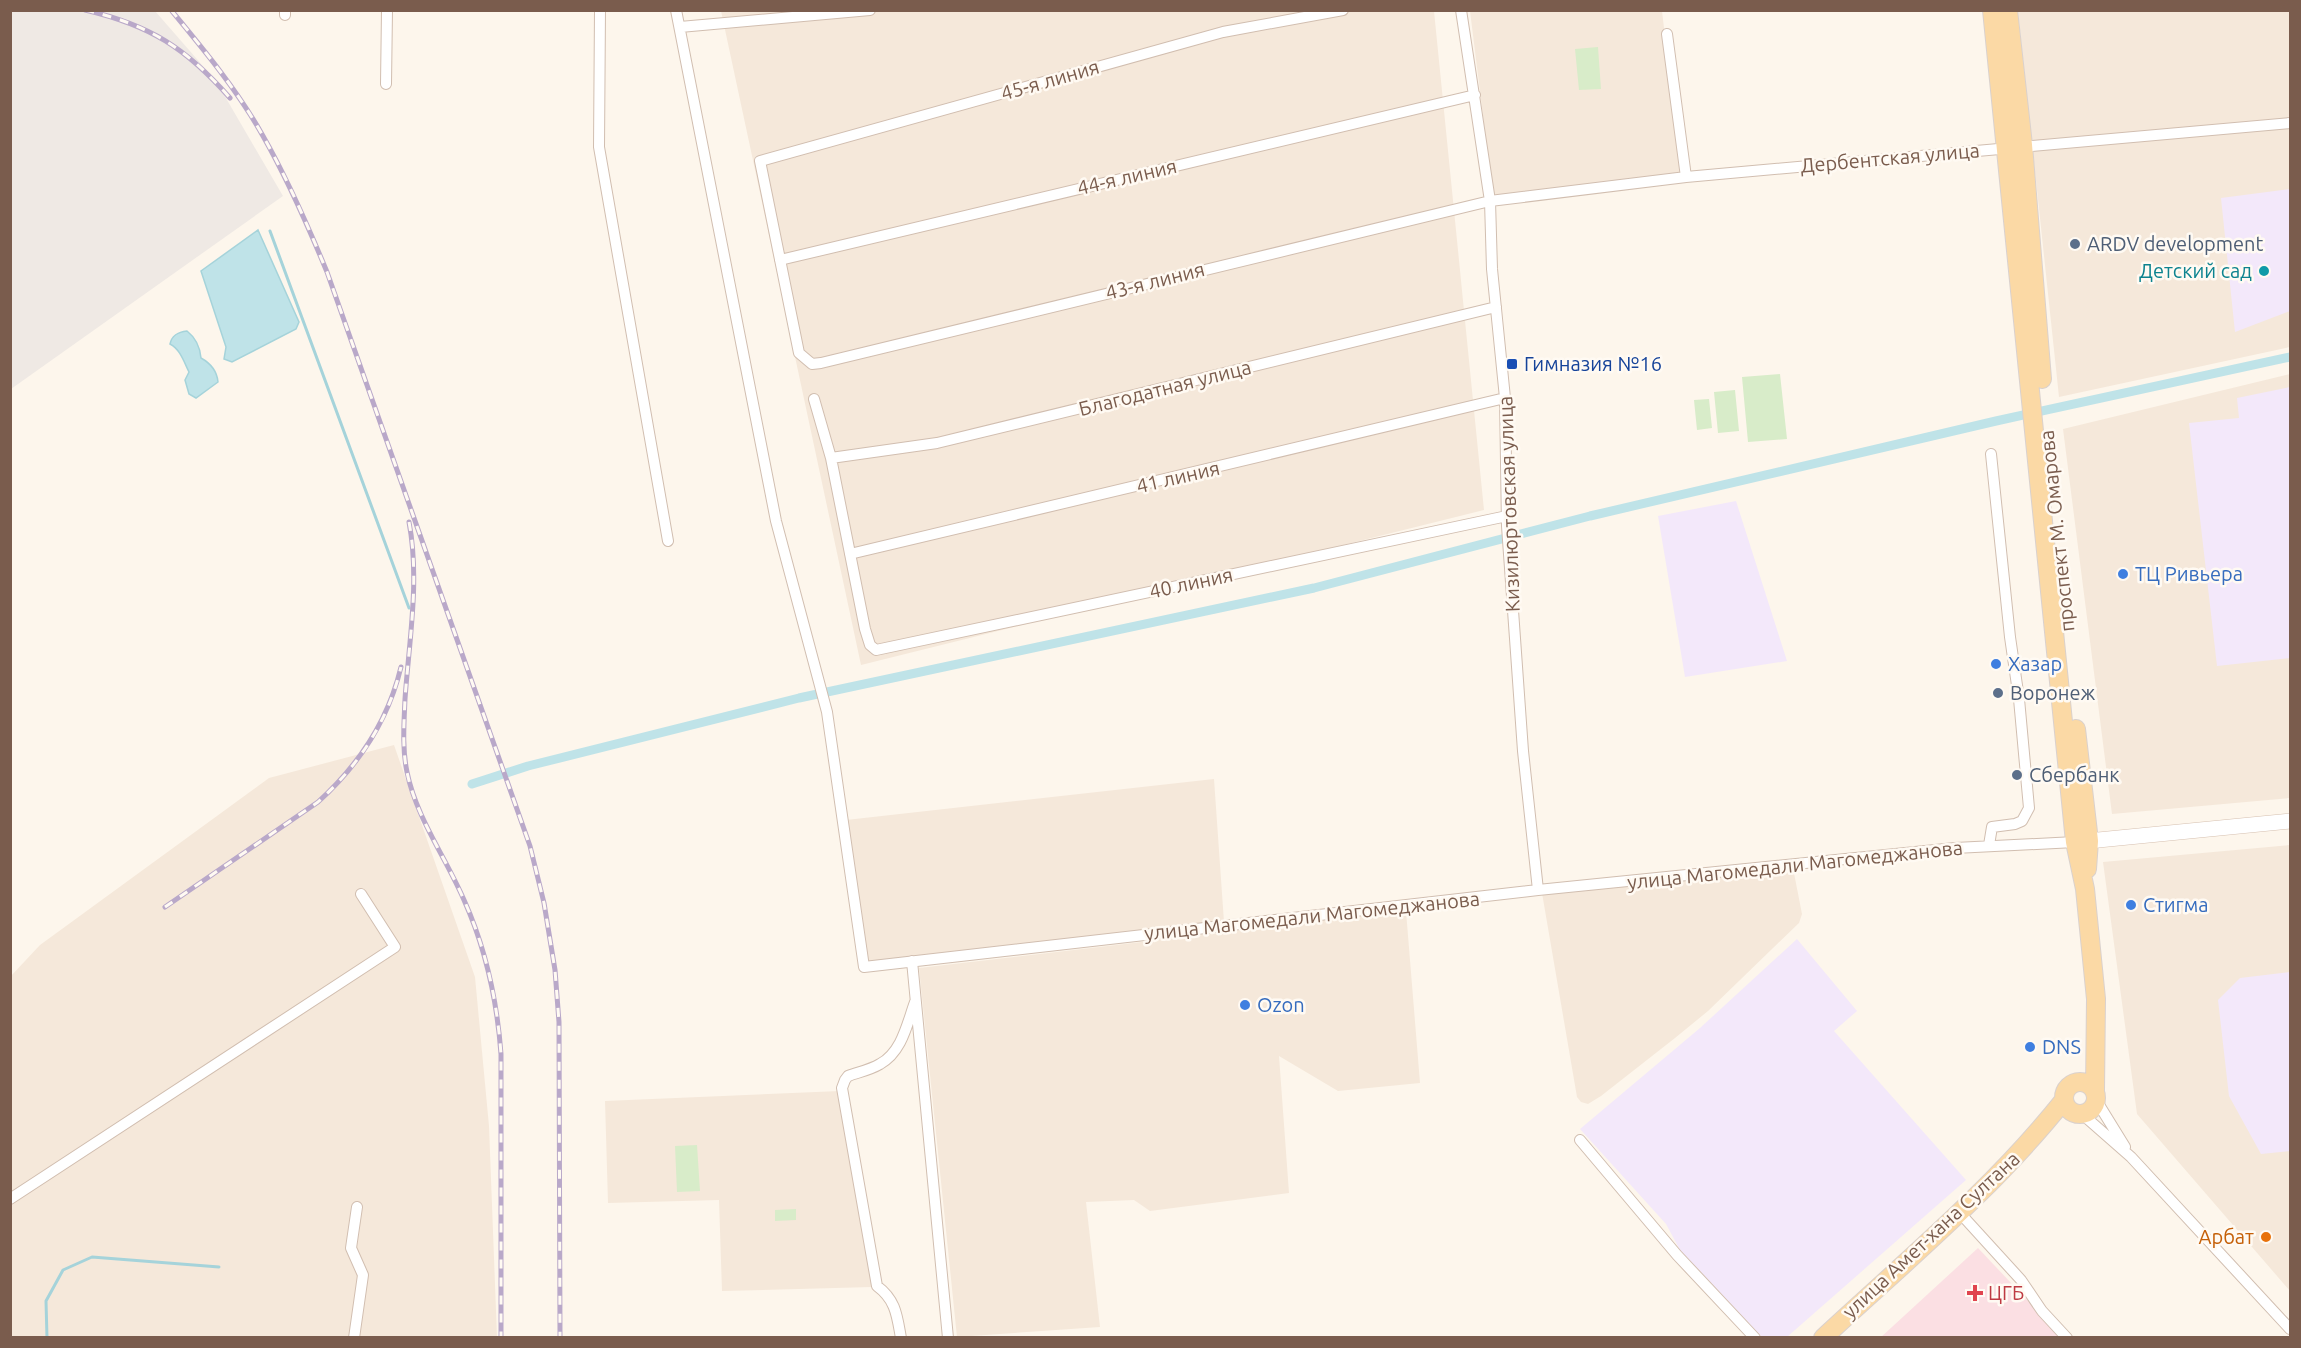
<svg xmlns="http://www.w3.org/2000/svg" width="2301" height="1348" viewBox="0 0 2301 1348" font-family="Ubuntu,sans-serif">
<rect width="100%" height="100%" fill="#fdf6ec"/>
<path fill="#f5e8da" d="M 721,11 L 1434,11 L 1484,510 L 861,665 Z
M 1470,11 L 1662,11 L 1681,173 L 1493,196 Z
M 2018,11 L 2290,11 L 2290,347 L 2059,397 Z
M 2290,374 L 2290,798 L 2112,814 L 2063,429 Z
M 394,745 L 475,977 L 489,1126 L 497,1337 L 11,1337 L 10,977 L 40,945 L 269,778 Z
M 1214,779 L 1224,922 L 864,963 L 846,820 Z
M 2290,845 L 2290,1291 L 2137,1114 L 2103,862 Z
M 1793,868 L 1802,914 L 1799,923 L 1708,1011 L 1675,1038 L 1601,1096 L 1588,1104 L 1581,1102 L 1577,1097 L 1542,893 Z
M 1406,911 L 1420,1083 L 1338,1091 L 1279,1056 L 1289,1193 L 1150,1211 L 1134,1200 L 1086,1202 L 1100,1327 L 957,1337 L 919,968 Z
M 840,1091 L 872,1287 L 722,1291 L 719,1200 L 608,1203 L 605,1101 Z"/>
<path fill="#efe9e4" d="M 11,10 L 155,11 L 216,81 L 283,196 L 11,389 Z"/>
<path fill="#f3e8fa" d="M 2290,189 L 2290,311 L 2235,332 L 2221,198 Z
M 2290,387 L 2290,658 L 2217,666 L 2189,423 L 2239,418 L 2237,398 Z
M 1736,501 L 1787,661 L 1685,677 L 1658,516 Z
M 1797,939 L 1857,1011 L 1834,1031 L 1966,1180 L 1787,1337 L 1762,1337 L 1680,1250 L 1666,1224 L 1580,1129 L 1700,1028 Z
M 2290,972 L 2290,1151 L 2261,1154 L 2229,1096 L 2218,1000 L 2240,978 Z"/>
<path fill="#fbdfe3" d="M 1978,1248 L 2062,1337 L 1880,1338 Z"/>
<path fill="#d8ecc9" d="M 1598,47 L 1601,89 L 1579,90 L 1575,49 Z
M 1780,374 L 1787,439 L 1748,442 L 1742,377 Z
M 1735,390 L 1739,431 L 1718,433 L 1714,392 Z
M 1709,399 L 1712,428 L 1697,430 L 1694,400 Z
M 697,1145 L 700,1191 L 677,1192 L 675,1146 Z
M 796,1209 L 796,1220 L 775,1221 L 775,1210 Z"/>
<path fill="#bfe3e8" stroke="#a5d3da" stroke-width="1.5" d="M 258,230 L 299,322 L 296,329 L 232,362 L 224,359 L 226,347 L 201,271 Z
M 187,331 C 196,338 200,347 201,358 C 210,363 217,371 218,382 L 196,398 L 189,394 L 185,380 L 189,372 C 184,362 180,349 170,344 C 172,335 178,332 187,331 Z"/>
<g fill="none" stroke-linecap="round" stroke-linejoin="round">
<path stroke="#a5d3da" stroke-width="3" d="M 270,231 L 409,608
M 47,1338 L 46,1301 L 63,1270 L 92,1257 L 219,1267"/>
<path stroke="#bfe3e8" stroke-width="9" d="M 472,784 L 528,766 L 799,698 L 1314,588 L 1590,516 L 1996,421 L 2290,357"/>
<defs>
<path id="minor" d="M 600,10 L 599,147 L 668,541
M 676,10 L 776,521 L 827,712 L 864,967 L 1538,890 L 1955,848 L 2075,842
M 1343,10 L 1223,32 L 760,161 L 799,353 L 812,364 L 821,363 L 1490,201 L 1686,177 L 2290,123
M 1461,10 L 1490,201 L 1492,269 L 1505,398 L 1507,526 L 1523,751 L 1538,890
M 285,15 L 285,10
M 680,27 L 870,10
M 1667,34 L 1686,177
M 386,84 L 387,10
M 780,260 L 1475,95
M 814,399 L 831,458 L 865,629 L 870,645 L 876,650 L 1507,516
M 831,458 L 937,443 L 1496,307
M 850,554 L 1505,398
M 1989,845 L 1992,827 L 2015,824 L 2022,821 L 2029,808 L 2019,699 L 2010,637 L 1991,454
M 912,961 L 948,1338
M 2096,1100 L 2125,1147
M 2082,1114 L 2131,1157 L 2290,1329
M 1580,1140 L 1677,1255 L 1755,1338
M 10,1199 L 395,947 L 361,894
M 1959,1212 L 2021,1280 L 2042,1311 L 2067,1338
M 354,1338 L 363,1275 L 351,1248 L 357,1207
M 901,1338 C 897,1316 896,1300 877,1286 L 842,1088 L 845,1080 L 848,1076 C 859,1072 870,1070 880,1064 C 902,1052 907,1024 915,1002"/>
<path id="secondary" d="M 2078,842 L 2290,821"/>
<path id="primary" d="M 1992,10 L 2075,842 L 2085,889 L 2096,999 L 2095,1091
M 2008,10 L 2023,145 L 2042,379
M 2076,729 L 2089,841 L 2087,869
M2064 1098a16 16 0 1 1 32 0a16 16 0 1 1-32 0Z
M 1823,1338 C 1906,1261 1994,1188 2064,1100"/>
</defs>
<use href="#minor" stroke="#d1beb0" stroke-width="12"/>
<use href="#secondary" stroke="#d6c0b0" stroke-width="16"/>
<use href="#primary" stroke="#dad1cd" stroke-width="20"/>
<use href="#minor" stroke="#fff" stroke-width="10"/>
<use href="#secondary" stroke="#fff" stroke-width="15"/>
<use href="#primary" stroke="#fbd9a5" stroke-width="18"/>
<defs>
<path id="rail" d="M 85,10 C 150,25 186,48 230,98
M 171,10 C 204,50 238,91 263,136 C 288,180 308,226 327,272 L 530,846 L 544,903 L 555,970 L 559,1022 L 560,1338
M 409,522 C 420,580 409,641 405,699 C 404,723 402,748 407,772 C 416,817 446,858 464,900 C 486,949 497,1000 501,1054 L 501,1338
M 165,907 L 318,802 C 360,764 388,721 401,667"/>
</defs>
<use href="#rail" stroke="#b9a8c9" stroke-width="5"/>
<use href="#rail" stroke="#fffaf3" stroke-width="3" stroke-dasharray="9" stroke-linecap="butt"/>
</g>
<g fill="#5c6f8a" stroke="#fffaf3" stroke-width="2">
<circle cx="2075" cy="244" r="6"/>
<circle cx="1998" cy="693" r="6"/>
<circle cx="2017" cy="775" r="6"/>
</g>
<circle fill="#0f9aa8" stroke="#fffaf3" stroke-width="2" cx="2264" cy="271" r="6"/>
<rect fill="#1a4fb4" stroke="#fffaf3" stroke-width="2" x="1506" y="358" width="12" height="12" rx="3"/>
<g fill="#3f7fe0" stroke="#fffaf3" stroke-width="2">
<circle cx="2123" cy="574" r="6"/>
<circle cx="1996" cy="664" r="6"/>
<circle cx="2131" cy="905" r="6"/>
<circle cx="1245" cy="1005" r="6"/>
<circle cx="2030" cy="1047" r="6"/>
</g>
<circle fill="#e8710a" stroke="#fffaf3" stroke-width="2" cx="2266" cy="1237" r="6"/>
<path fill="#e0444e" stroke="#fffaf3" stroke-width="2" d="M1972 1284h6v6h6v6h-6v6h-6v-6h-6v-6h6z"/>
<g text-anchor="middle" stroke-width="5" stroke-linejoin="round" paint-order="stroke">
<g font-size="20" fill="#7a5c4d" stroke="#fffaf3">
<text transform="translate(1050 80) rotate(-16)" y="7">45-я линия</text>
<text transform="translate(1890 158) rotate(-5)" y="7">Дербентская улица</text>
<text transform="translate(1127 177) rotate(-13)" y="7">44-я линия</text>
<text transform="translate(1155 281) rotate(-14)" y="7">43-я линия</text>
<text transform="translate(1165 388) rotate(-14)" y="7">Благодатная улица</text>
<text transform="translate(1178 477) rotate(-13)" y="7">41 линия</text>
<text transform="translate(1509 504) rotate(-92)" y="7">Кизилюртовская улица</text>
<text transform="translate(2057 531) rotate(-96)" y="7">проспект М. Омарова</text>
<text transform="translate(1191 583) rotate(-12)" y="7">40 линия</text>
<text transform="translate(1795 865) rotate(-6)" y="7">улица Магомедали Магомеджановa</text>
<text transform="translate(1312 916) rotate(-6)" y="7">улица Магомедали Магомеджановa</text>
<text transform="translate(1931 1235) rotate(-43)" y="7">улица Амет-хана Султана</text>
</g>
<g font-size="20" fill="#4e5e75" stroke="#fffaf3" text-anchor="start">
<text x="2087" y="251">ARDV development</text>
<text x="2010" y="700">Воронеж</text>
<text x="2029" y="782">Сбербанк</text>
</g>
<g font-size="20" fill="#0d838f" stroke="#fffaf3" text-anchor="end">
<text x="2252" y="278">Детский сад</text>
</g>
<g font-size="20" fill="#164399" stroke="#fffaf3" text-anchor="start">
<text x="1524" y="371">Гимназия №16</text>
</g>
<g font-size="20" fill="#366cbe" stroke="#fffaf3" text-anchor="start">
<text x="2135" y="581">ТЦ Ривьера</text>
<text x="2008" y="671">Хазар</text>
<text x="2143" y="912">Стигма</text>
<text x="1257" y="1012">Ozon</text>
<text x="2042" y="1054">DNS</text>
</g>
<g font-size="20" fill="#c56008" stroke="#fffaf3" text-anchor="end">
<text x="2254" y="1244">Арбат</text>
</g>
<g font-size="20" fill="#be3a42" stroke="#fffaf3" text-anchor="start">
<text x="1988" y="1300">ЦГБ</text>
</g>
</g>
<rect width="2301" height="1348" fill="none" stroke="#7a5c4d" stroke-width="24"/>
</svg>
